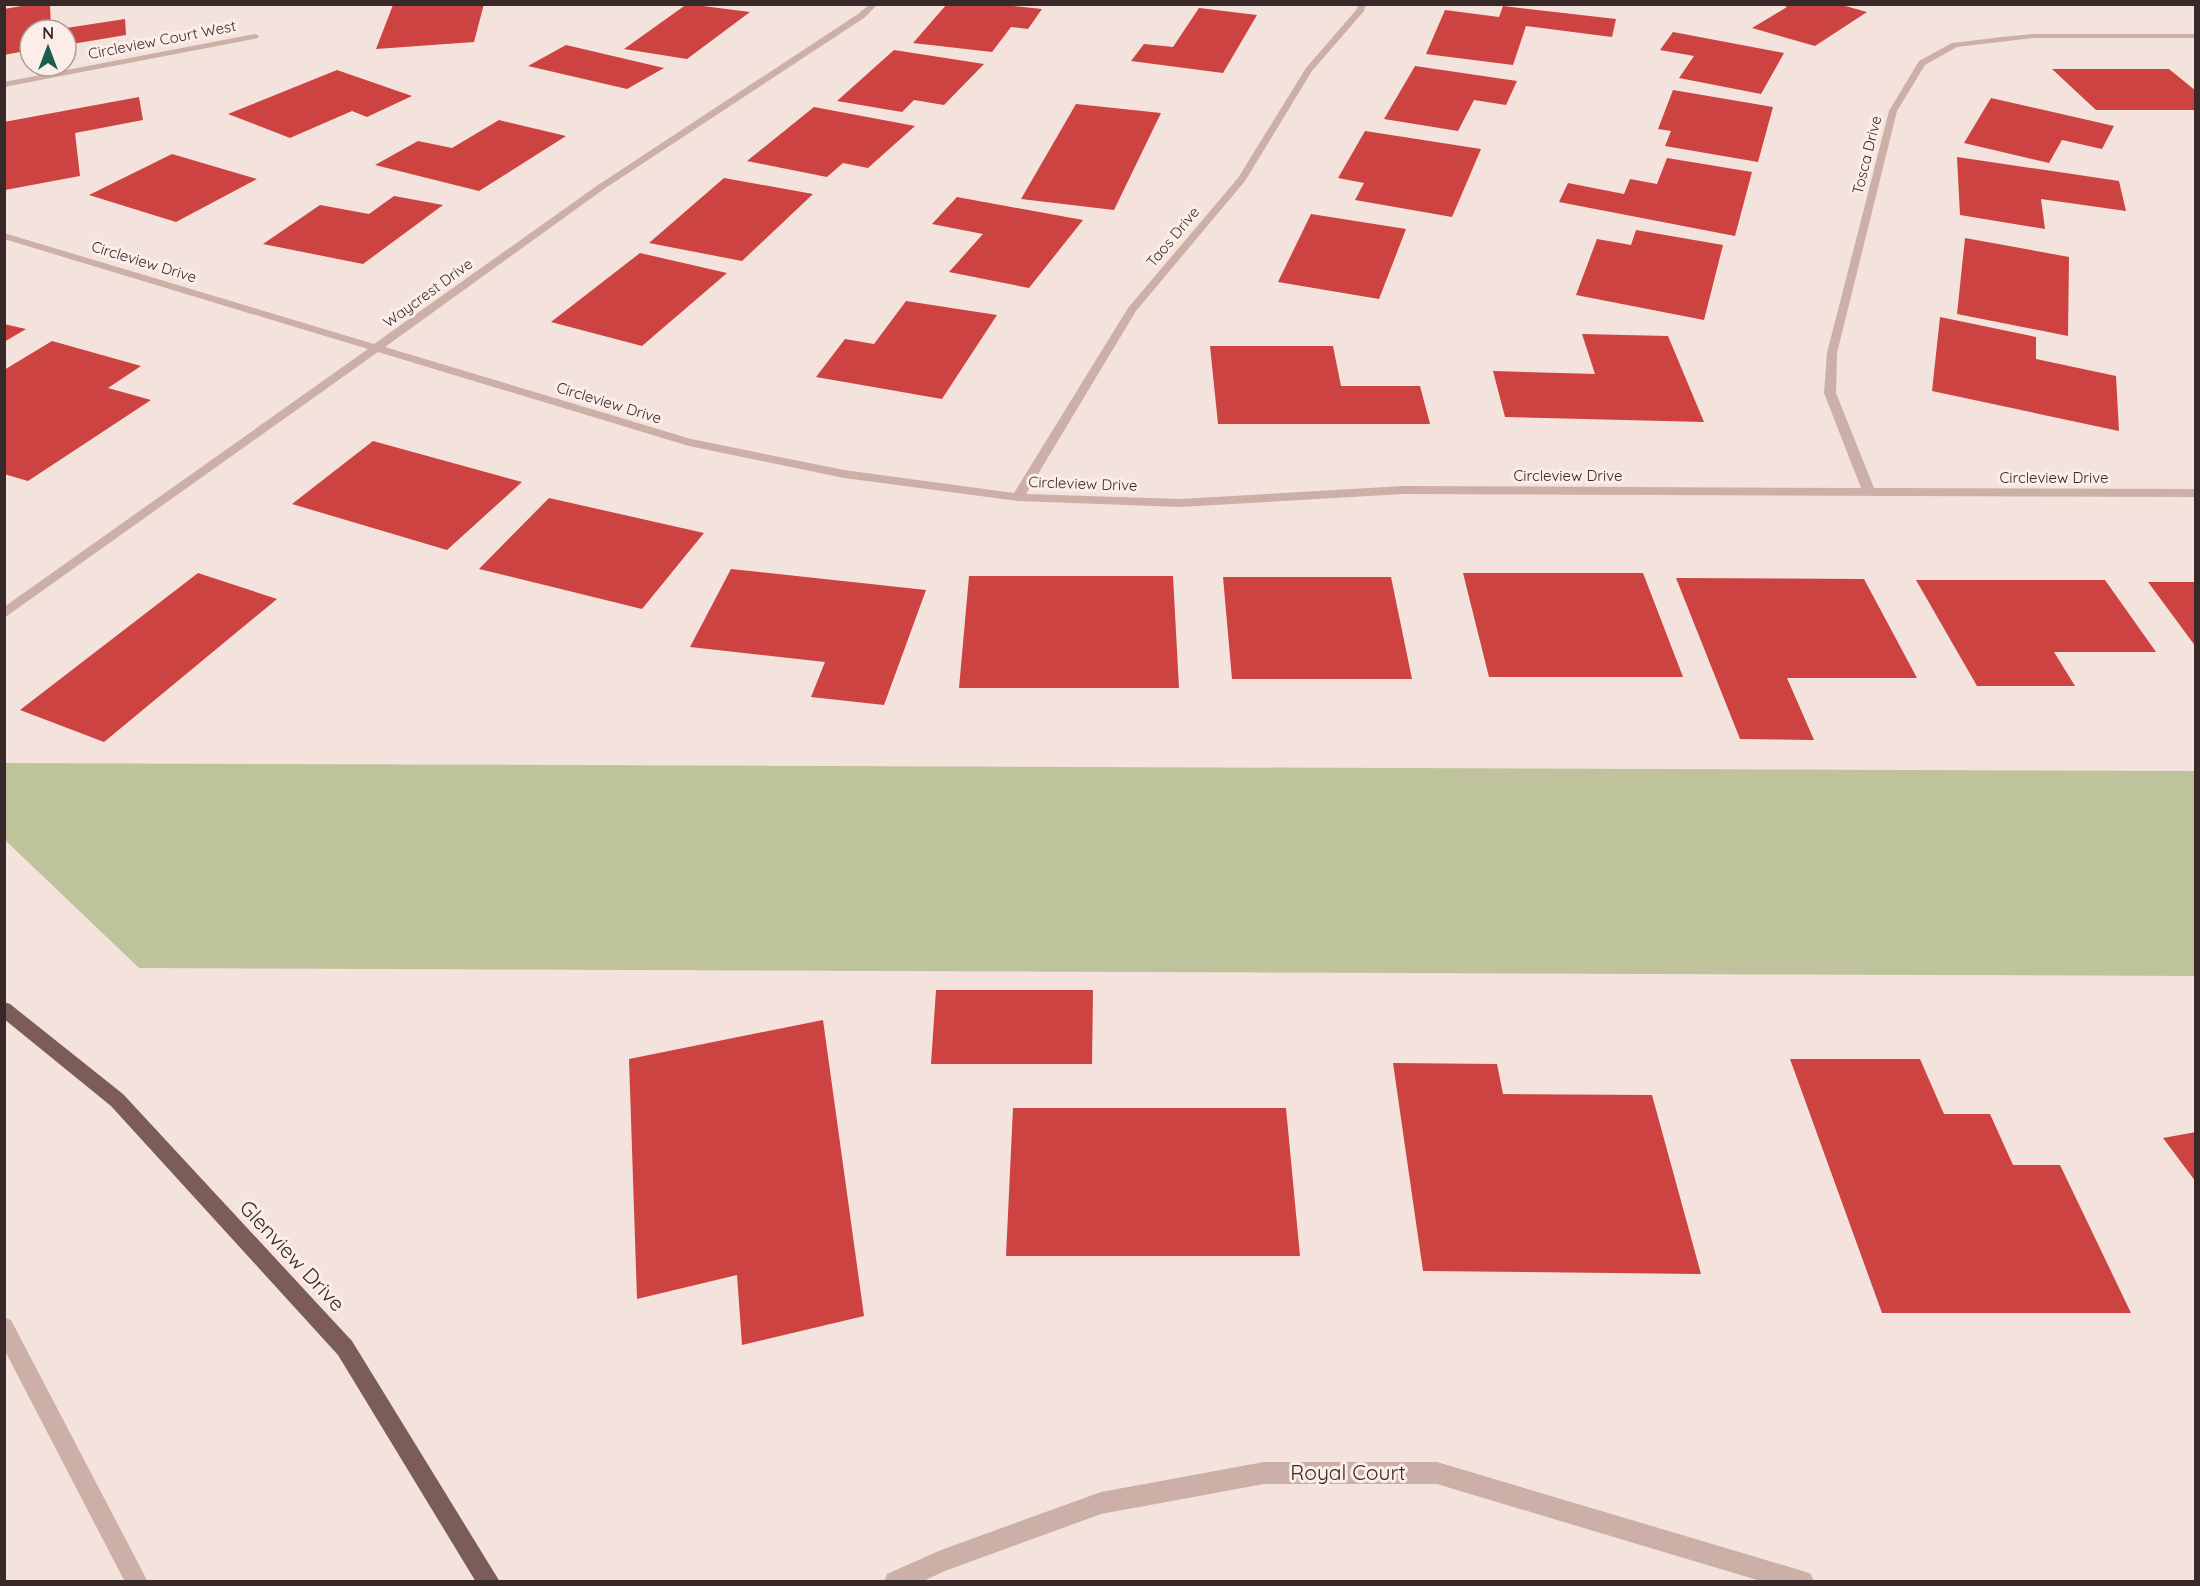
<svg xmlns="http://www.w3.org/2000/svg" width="2200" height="1586" viewBox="0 0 2200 1586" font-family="Quicksand,sans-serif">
<rect width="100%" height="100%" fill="#f3e3dc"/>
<path fill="#bfc39b" d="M 4,763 L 2195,771 L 2195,976 L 139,968 L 5,840 Z"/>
<path fill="#cc4342" d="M 33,4 L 50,4 L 51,30 L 30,30 L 30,50 L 4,55 L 4,9 Z
M 484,4 L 474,42 L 376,49 L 393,5 Z
M 687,4 L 750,12 L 687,59 L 624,49 Z
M 947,4 L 994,4 L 1042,9 L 1028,29 L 1011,27 L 992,52 L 913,43 Z
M 1781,4 L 1838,4 L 1867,12 L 1815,46 L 1752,28 L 1787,7 Z
M 1503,6 L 1616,19 L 1612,37 L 1526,26 L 1513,65 L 1426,54 L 1445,10 L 1499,17 Z
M 1199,8 L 1257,15 L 1223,73 L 1131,61 L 1144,44 L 1173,47 Z
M 125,19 L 126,35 L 66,45 L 66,28 Z
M 1673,32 L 1784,53 L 1761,94 L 1679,78 L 1694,56 L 1660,50 Z
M 566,45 L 664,68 L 627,89 L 528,66 Z
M 894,50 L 984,64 L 944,105 L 914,100 L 902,112 L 837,101 Z
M 1415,66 L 1517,81 L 1506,105 L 1474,100 L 1458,131 L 1384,119 Z
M 2052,69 L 2169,69 L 2196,91 L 2196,110 L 2096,110 Z
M 337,70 L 412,96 L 367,117 L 352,111 L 290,138 L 228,114 Z
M 1673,90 L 1773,107 L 1758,162 L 1665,146 L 1671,131 L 1658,129 Z
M 139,97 L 143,120 L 75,133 L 80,176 L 5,190 L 4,122 Z
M 1991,98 L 2114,126 L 2102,149 L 2062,140 L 2049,163 L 1964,143 Z
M 1076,104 L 1161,113 L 1114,210 L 1021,199 Z
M 814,107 L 915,126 L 868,168 L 843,163 L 827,177 L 747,161 Z
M 499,120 L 566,136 L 479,191 L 375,165 L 418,141 L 452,148 Z
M 1365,131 L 1481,149 L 1452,217 L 1355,200 L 1364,183 L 1338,178 Z
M 172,154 L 257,179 L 176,222 L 89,195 Z
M 1957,157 L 2119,181 L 2126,211 L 2041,199 L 2045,229 L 1960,215 Z
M 1667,158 L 1752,172 L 1735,236 L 1559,202 L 1568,183 L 1624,194 L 1630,179 L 1657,184 Z
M 724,178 L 813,194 L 742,261 L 649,243 Z
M 394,196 L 443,205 L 363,264 L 263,244 L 320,205 L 369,214 Z
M 957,197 L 1083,220 L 1029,288 L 949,272 L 983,234 L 932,224 Z
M 1311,214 L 1406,229 L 1379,299 L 1278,282 Z
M 1636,230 L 1723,245 L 1704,320 L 1576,295 L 1597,239 L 1631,245 Z
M 1965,238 L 2069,257 L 2068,336 L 1957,314 Z
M 640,253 L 727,273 L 642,346 L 551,322 Z
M 906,301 L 997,315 L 942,399 L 816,377 L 845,339 L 874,344 Z
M 1940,317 L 2036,337 L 2036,359 L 2116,376 L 2119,431 L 1932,391 Z
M 4,324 L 26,329 L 4,342 Z
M 1582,334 L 1668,336 L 1704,422 L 1505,417 L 1493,371 L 1595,374 Z
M 52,341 L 141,366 L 108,388 L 151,400 L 28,481 L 4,474 L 4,370 Z
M 1210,346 L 1333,346 L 1341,386 L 1420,386 L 1430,424 L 1218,424 Z
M 373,441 L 522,482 L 447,550 L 292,504 Z
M 549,498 L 704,533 L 642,609 L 479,569 Z
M 731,569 L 926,590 L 884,705 L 811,697 L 825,662 L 690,647 Z
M 198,573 L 277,599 L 104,742 L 20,710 Z
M 1463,573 L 1643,573 L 1683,677 L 1489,677 Z
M 969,576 L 1173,576 L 1179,688 L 959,688 Z
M 1223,577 L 1391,577 L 1412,679 L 1232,679 Z
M 1676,578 L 1864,579 L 1917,678 L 1787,678 L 1814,740 L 1740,739 Z
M 1916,580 L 2105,580 L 2156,652 L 2054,652 L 2075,686 L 1977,686 Z
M 2148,582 L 2196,582 L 2196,647 Z
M 936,990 L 1093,990 L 1092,1064 L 931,1064 Z
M 823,1020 L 864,1316 L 742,1345 L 737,1275 L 637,1299 L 629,1059 Z
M 1790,1059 L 1920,1059 L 1944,1114 L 1990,1114 L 2013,1165 L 2060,1165 L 2131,1313 L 1882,1313 Z
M 1393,1063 L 1497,1064 L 1503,1094 L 1652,1095 L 1701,1274 L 1423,1271 Z
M 1013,1108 L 1286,1108 L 1300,1256 L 1006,1256 Z
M 2196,1132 L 2196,1182 L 2163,1138 Z"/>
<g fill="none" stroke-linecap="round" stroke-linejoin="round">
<path fill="#ccafa7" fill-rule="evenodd" d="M 870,4 L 878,4 L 864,18 L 604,189 L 385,347 L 691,439 L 844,470 L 1014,493 L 1128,308 L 1238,178 L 1306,68 L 1357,9 L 1358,4 L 1366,4 L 1364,11 L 1312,71 L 1245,181 L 1136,311 L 1026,494 L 1180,499 L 1403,486 L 1861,488 L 1824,393 L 1827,353 L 1889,111 L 1919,61 L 1952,43 L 2002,37 L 2033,34 L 2196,34 L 2196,38 L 2033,38 L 1957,47 L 1925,65 L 1897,111 L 1837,353 L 1836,393 L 1874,488 L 2196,489 L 2196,497 L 1403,494 L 1180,507 L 1018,501 L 844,478 L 689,446 L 378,352 L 4,618 L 4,607 L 368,349 L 4,239 L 4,233 L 374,344 L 598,185 L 858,14 Z
M 255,34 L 259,36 L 258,38 L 4,87 L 4,82 Z
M 4,1317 L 11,1320 L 148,1582 L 125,1582 L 4,1349 Z
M 1264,1462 L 1437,1462 L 1803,1571 L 1811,1574 L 1814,1582 L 1764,1582 L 1437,1484 L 1264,1484 L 1101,1514 L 945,1571 L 921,1582 L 884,1582 L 887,1574 L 941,1550 L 1101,1492 Z"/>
<path fill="#7b5c58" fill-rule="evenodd" d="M 4,1002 L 10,1004 L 123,1094 L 352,1341 L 500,1582 L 476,1582 L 338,1355 L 111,1106 L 4,1019 Z"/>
</g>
<g text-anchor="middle" stroke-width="6" stroke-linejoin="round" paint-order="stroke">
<g font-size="15" fill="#382928" stroke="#fbeee9">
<text transform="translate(162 40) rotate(-11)" y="5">Circleview Court West</text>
<text transform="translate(1867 155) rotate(-76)" y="5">Tosca Drive</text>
<text transform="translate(1173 237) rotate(-50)" y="5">Taos Drive</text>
<text transform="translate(144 262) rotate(17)" y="5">Circleview Drive</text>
<text transform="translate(428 293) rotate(-36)" y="5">Waycrest Drive</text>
<text transform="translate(609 403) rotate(17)" y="5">Circleview Drive</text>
<text x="1568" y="481">Circleview Drive</text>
<text x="2054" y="483">Circleview Drive</text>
<text transform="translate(1083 484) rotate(2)" y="5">Circleview Drive</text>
</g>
<g font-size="21" fill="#382928" stroke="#fbeee9">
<text transform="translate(292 1256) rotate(47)" y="7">Glenview Drive</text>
<text x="1348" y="1480">Royal Court</text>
</g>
</g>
<rect width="2200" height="1586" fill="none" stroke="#382928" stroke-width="12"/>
<g transform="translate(48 48)"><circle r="28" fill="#fbeee9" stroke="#ad9f9c" stroke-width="1.5"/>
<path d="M0-4.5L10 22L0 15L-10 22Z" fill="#1b5c51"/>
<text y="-9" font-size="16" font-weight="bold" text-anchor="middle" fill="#382928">N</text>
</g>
</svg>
